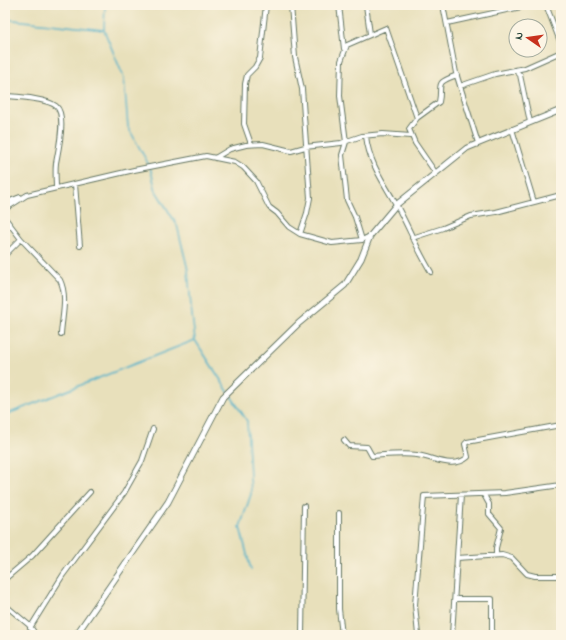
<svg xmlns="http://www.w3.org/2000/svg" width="566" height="640" viewBox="0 0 566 640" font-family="'Indie Flower',sans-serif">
<rect width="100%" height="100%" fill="#fcf5e5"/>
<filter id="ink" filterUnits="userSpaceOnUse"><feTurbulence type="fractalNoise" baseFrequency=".025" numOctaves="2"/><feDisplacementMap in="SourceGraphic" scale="8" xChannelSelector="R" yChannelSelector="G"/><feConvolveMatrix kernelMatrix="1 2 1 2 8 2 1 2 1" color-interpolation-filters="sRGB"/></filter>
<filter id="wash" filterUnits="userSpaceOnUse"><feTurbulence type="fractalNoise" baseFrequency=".012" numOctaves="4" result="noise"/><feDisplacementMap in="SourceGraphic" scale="16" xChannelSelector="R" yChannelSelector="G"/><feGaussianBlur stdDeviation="0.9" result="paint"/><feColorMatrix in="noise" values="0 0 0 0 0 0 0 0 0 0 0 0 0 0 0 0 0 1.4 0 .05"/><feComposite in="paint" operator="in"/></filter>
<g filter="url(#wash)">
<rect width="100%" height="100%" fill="#e8e0bb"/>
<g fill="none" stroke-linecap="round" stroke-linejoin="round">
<path stroke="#4cb1cb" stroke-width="1.5" d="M 105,5 L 104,30 L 124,78 L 128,127 L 150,167 L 156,191 L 177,225 L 188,270 L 191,307 L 195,340 L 247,421 L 251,494 L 240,527 L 251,570
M 5,19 L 104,30
M 5,415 L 195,340"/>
</g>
</g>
<g filter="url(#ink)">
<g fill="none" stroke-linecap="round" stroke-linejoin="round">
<defs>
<path id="minor" d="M 291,5 L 295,57 L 302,89 L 310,198 L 307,213 L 300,234
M 339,5 L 344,49
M 366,5 L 370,34
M 443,5 L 456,73 L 478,143
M 546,5 L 561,44
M 447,23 L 530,5
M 515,70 L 520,75 L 530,122
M 460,86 L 495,74 L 525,68 L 561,52
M 5,96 C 18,97 46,98 56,106 C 67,115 58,151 56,163 C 55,171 56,180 56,188
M 512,129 L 534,202
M 366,136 C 369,163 384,183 397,206 C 409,228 418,251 431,272
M 251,144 L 244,124 L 245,84 L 247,75 L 255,67 L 260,58 L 266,5
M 215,158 L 230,149 L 246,145 L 263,144 L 291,151 L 305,147 L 341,143 L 362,136 L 383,134 L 411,136
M 435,172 L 415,143 L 409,129 L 417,118 L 439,102 C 443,83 433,84 457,75
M 75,184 L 80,246
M 5,203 L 20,197
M 5,209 L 27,195 L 134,170 L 206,156 L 235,162 L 243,167 L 256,181 L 269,207 L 277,213 L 289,227 L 300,234 L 332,243 L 362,240 L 370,236
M 5,218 L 21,239 L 60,280 C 68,296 62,317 61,334
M 412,238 L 443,228 L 471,216 L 496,212 L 561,195
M 362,240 L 355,217 L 347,200 L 342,155 L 346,142 L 340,96 L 341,61 L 347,45 L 386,28 L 417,118
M 5,255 L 21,239
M 344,440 L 349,446 L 367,447 L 372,456 C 387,455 402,453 417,455 C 433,457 453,470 468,457 L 465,444 L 467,442 L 561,425
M 484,495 L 489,504 L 489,514 L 501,528 L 496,548 L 496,555
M 339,513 L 339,609 L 342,635
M 457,558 L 502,555 L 512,558 L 527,574 L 535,576 L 561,576
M 5,579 L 32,556 L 90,492
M 455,599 L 492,599 L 492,635
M 5,605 L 29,625 L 36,635
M 30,628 L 63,575 L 124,493 L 142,461 L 153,429
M 302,635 L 304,506
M 418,635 L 415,605 L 424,496 L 505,493 L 561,485
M 452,635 L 461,495"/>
<path id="tertiary" d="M 76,635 L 168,502 L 223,397 L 299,323 L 345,285 L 361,259 L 370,236 L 396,205 L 467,148 L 561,110"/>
</defs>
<use href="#minor" stroke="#657663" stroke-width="6"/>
<use href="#tertiary" stroke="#657663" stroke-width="7"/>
<use href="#minor" stroke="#fff" stroke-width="4"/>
<use href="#tertiary" stroke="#fff" stroke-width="5"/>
</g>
</g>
<rect width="566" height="640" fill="none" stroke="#fcf5e5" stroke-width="20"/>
<g transform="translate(528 38) rotate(283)"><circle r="19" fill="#fcf5e5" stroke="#a4ab9e"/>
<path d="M0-3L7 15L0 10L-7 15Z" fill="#c8321e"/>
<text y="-6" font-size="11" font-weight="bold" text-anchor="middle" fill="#1f3d34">N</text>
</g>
</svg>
